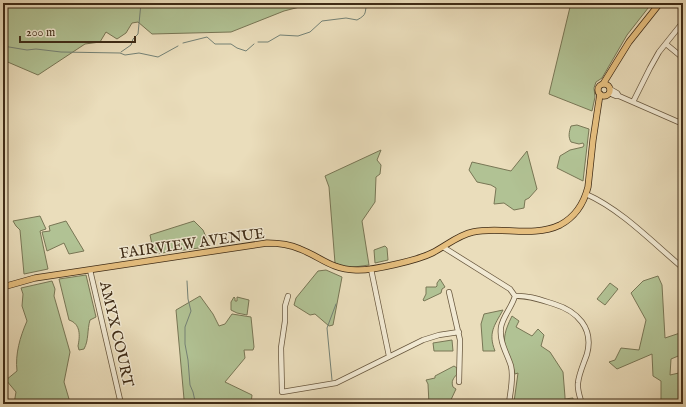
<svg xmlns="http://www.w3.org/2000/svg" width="686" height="407" viewBox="0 0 686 407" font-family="'IM FELL English',serif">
<rect width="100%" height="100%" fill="#eaddbb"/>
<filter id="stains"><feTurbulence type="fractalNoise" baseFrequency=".005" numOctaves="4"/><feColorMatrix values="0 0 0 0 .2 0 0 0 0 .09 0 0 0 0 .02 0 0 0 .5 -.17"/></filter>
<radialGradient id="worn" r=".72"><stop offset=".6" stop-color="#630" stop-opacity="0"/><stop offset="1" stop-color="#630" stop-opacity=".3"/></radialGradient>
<path fill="#b1c294" stroke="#787655" d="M 3,3 L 315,3 L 284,11 L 231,32 L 152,34 L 138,22 L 132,23 L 126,33 L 117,39 L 106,32 L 100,42 L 85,44 L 38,75 L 3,60 Z
M 571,3 L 652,3 L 627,35 L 602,78 L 596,82 L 594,88 L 595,97 L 592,111 L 549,94 Z
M 577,125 L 589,129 L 583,181 L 557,168 L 560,156 L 570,150 L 583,147 L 584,145 L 583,143 L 579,144 L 571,142 C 568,137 569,132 571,126 Z
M 381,150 L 377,160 L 381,165 L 380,174 L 376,177 L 375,202 L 362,221 L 369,265 L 347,268 L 335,263 L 329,187 L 325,176 Z
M 527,151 L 537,189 L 529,198 L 525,200 L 524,208 L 514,210 L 504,203 L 494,204 L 496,188 L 491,185 L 477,182 L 469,170 L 472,162 L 511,171 Z
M 40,216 L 46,229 L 40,231 L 48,269 L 24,274 L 20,230 L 16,226 L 13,221 Z
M 66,221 L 84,251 L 69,254 L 64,243 L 47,251 L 42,232 L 50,231 L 49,226 Z
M 194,221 L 203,230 L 209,244 L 206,247 L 154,254 L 150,235 Z
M 385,246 L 387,248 L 388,260 L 375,263 L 374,250 Z
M 326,270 L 342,277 L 333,325 L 329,326 L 315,314 L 310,315 L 294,305 L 296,298 L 318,271 Z
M 86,275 L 96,317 L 90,320 C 87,330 89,340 84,349 L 79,350 L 78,346 C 80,336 81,324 69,320 L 59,279 Z
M 658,276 L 662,285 L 665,338 L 683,332 L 683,354 L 671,359 L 670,375 L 683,372 L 683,404 L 661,404 L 661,381 L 653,376 L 652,354 L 617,369 L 609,362 L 615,360 L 621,348 L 639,350 L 646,320 L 631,293 L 643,281 Z
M 440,279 L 445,287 L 442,289 L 441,293 L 424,301 L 423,300 L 426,294 L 426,287 L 436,287 L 437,286 L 437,283 Z
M 52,281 L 55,289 L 54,296 L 70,352 L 64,382 L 69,399 L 74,404 L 14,404 L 16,392 L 6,380 L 17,371 C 15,354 20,337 27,321 L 22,306 L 23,294 L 21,288 Z
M 610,283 L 618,289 L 605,305 L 597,299 Z
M 200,296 L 213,314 L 219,326 L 225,324 L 232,314 L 251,317 L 254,347 L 253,350 L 244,350 L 245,358 L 225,382 L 252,395 L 251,404 L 182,404 L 184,399 L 176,310 Z
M 234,297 L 235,298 L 235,301 L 237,301 L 237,297 L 249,300 L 247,315 L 237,313 L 231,310 L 231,302 Z
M 503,310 C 494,326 488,333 495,351 L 483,351 L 481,324 L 484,314 Z
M 512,316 L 519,321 L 516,327 L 532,336 L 538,329 L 544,335 L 541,346 L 550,352 L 563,372 L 565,397 L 565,399 L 573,398 L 573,404 L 519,404 L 514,402 L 518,373 L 515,374 C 508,346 497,346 512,316 Z
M 452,340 L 453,351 L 434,351 L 433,343 Z
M 454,366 L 457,368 L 457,374 C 453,379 451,381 453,387 L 456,389 L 449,404 L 429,404 L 428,384 L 426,380 L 435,378 L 435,376 Z"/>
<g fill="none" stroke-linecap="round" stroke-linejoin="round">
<path stroke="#748175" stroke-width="1" d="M 258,42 L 268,42 L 280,35 L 298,36 L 310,32 L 322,21 L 346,18 L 357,20 C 368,14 364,13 367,3
M 183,43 L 207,37 L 215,44 L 231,44 L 237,48 L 246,51 L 254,44
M 3,46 L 27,50 L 36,49 L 61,52 L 120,53 L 125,55 L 139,53 L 158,57 L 178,46
M 121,52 L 131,45 L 133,39 L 138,34 L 141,3
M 187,281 L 188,299 L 191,311 L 185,327 L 185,344 L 188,360 L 190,385 L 193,392 L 195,401 L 199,404
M 332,380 L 327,328 L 336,304"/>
<defs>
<path id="minor" d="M 666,44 L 683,58
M 610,89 L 617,93 L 619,96
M 609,93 L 616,96 L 619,96 L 683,124
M 633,102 L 650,68 L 659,52 L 683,22
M 586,194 C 622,210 653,243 683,268
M 443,247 L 510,289 L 515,296 C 512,307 503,316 501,327 C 499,342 507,353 511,366 C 514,378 510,392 509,404
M 371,269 L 389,356
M 90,270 L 121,404
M 449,292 L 460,340 L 459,382
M 288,296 L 285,306 L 285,321 L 281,348 L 282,392 L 336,383 L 423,340 L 439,335 L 459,332
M 515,296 C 528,295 541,300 554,304 C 577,311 594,328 587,354 C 584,363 579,373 578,383 C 577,390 580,397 582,404"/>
<path id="major" d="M 603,84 L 629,42 L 660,3
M598 90a6 6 0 1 1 12 0a6 6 0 1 1-12 0Z
M 3,287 L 35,278 L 267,243 C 278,243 289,244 300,249 C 321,257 330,269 356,270 C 372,271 418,260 432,253 C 446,246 458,235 473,232 C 501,226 533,238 560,225 C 575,217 584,203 588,187 L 593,140 L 600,94"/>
</defs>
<use href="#minor" stroke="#69583f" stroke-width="6"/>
<use href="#major" stroke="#3e2b16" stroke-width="7"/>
<use href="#minor" stroke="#f1e9d3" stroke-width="4.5"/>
<use href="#major" stroke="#e5be7e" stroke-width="5.5"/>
</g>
<g text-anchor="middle" stroke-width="3" stroke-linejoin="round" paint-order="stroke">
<g font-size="15" fill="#3e2b16" stroke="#f1e9d3">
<text transform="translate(192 243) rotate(-8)" y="5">FAIRVIEW AVENUE</text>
<text transform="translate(117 334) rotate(77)" y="5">AMYX COURT</text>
</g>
</g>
<rect width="686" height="407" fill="none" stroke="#eaddbb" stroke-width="16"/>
<rect x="4" y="4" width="678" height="399" fill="none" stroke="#3e2b16" stroke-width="2"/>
<rect x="8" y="8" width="670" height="391" fill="none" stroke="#3e2b16"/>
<path d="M20 36v6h115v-6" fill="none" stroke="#3e2b16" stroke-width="2"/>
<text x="26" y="36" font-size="12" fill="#3e2b16" stroke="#f1e9d3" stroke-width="3" paint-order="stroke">200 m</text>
<rect width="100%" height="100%" filter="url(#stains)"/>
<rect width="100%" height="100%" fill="url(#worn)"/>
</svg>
